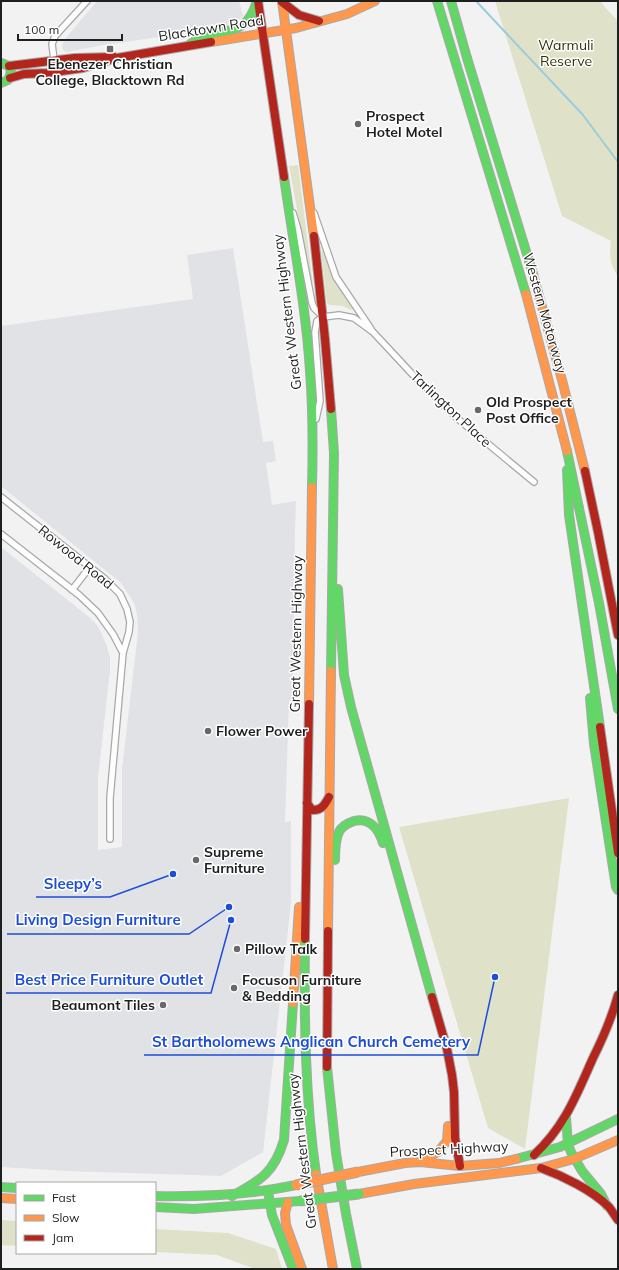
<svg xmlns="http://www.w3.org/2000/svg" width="619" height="1270" font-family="Mulish,sans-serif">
<rect width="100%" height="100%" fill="#f2f2f3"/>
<path fill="#e0e2e6" d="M97 1H239L243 16 232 26 98 46 67 52 63 50 62 46 64 40Z
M233 248 263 442 273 441 276 461 266 463 272 505 296 501 295 529 293 701 289 700 285 822 291 821V903L263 1152 221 1176 66 1171 2 1167 1 547 89 617 96 624 101 632 107 647 110 657V671L98 777V850L122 847V769L138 632 137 615 135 605 131 598 121 583 1 486V326L193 299 187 255Z"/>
<path fill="#dfe2c9" d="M495 1H601L604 6 618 21V277C610 264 609 256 611 241L562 216Z
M298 165 313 284H311L289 166Z
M321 251H323L338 286 352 308 351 310 343 306 329 305 327 303Z
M569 798 525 1149 488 1128 399 827Z
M1 1220 17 1221V1246L1 1245Z
M155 1229 228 1233 276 1249 282 1269H255L217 1255 155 1252Z"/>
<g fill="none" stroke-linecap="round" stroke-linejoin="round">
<path stroke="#9accd9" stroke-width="2" d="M476 1 583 115 618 162"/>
<defs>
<path id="street" d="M54 60 52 44 55 36 87 1
M293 213 298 230 312 303 314 308 323 317
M314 213 336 277 371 329
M316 419 320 401 315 332 317 321 323 317 339 315 354 318 373 332 414 376 458 419 534 482
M1 497 105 579 120 594 127 609 130 622 129 632 123 653 110 798V839
M1 534 79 595 98 613 113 634 123 653
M72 590 89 568"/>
<path id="fast" d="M437 1 526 294
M451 1 467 58 533 274
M190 44C219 23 244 44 257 1
M1 63 9 66 11 72 8 80 1 83
M284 177C293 241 306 307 310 371 313 410 313 448 312 487
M567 451 599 603 618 709
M567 470 569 515 600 727
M338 589 344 675 351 707 432 997
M331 671 334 453 331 409
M590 698 594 744 616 887 618 890
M335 860C335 851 335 840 339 832 342 826 348 823 354 821 370 817 379 830 383 843
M305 939C304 1018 305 1096 316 1174
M327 1067 336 1153 346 1214 357 1269
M566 1117 568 1145 571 1152 582 1171 601 1194 607 1206
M516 1159 560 1147 618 1119
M1 1187 17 1188
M268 1191 272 1215 293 1269
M155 1196C203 1197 249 1195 296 1185
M232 1196C261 1180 274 1173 284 1140L293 1003
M155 1207 194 1209 300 1201"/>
<path id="slow" d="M282 1 314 236
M211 42 296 28 347 14 375 1
M533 274 562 380 585 471
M526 294 567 451
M309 704 312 487
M328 931 331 671
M293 1003 299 907
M420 1162 438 1152 447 1141 448 1126
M358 1172 405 1163 420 1162 460 1166 499 1163 516 1159
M316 1174 333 1269
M359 1194 414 1184 541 1168 574 1159 618 1140
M1 1198 17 1199
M288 1202 285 1213 286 1225 302 1269"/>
<path id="jam" d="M258 1 284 177
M282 2 299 15 319 21
M9 66 75 58 114 57
M10 78 24 74 47 73 83 68 117 58 211 42
M314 236 325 339 331 409
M585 471 598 532 618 635
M600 727 618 853
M307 803 312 810C322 811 325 804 329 797
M305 939 309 704
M432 997 447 1049 452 1075 454 1092 455 1138 460 1166
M327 1067 328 931
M534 1155C565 1126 576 1096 593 1058 603 1038 612 1017 618 995
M541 1168C563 1176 592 1190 609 1207 612 1211 615 1216 618 1220"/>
</defs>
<use href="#street" stroke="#a8a8a8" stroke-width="8"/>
<use href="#fast" stroke="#a8a8a8" stroke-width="10"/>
<use href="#slow" stroke="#a8a8a8" stroke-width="10"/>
<use href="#jam" stroke="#a8a8a8" stroke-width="10"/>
<use href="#street" stroke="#fdfdfd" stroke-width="5.5"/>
<use href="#fast" stroke="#63d668" stroke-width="8"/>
<use href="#slow" stroke="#ff974d" stroke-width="8"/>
<use href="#jam" stroke="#b3261e" stroke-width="8"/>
<defs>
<path id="fast-bridge" d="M300 1201 359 1194"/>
<path id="slow-bridge" d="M296 1185 358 1172"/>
</defs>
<use href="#fast-bridge" stroke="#a8a8a8" stroke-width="11" stroke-linecap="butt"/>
<use href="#slow-bridge" stroke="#a8a8a8" stroke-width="11" stroke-linecap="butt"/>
<use href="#fast-bridge" stroke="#63d668" stroke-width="9"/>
<use href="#slow-bridge" stroke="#ff974d" stroke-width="9"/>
</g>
<g fill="#686969" stroke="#fff" stroke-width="1.5">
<rect x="106" y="45" width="8" height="8" rx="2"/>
<circle cx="358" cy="124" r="4"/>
<circle cx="478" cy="410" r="4"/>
<circle cx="208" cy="731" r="4"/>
<circle cx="196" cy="860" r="4"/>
<circle cx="237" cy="949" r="4"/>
<circle cx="234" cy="988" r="4"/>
<circle cx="163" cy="1005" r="4"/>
</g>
<g text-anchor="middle" stroke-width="3" stroke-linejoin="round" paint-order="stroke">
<g font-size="14" fill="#1e1f1f" stroke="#fff">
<text transform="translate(211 28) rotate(-9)" y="5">Blacktown Road</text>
<text transform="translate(287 312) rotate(-97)" y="5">Great Western Highway</text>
<text transform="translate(545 313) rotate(74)" y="5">Western Motorway</text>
<text transform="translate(451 409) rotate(43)" y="5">Tarlington Place</text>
<text transform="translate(76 557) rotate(39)" y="5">Rowood Road</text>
<text transform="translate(296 634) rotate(-89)" y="5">Great Western Highway</text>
<text transform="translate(449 1149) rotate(-3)" y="5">Prospect Highway</text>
<text transform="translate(302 1151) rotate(-97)" y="5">Great Western Highway</text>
</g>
<g font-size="14" fill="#303103" stroke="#fff">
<text x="566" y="50">Warmuli<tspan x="566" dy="16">Reserve</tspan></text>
</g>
<g font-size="14" font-weight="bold" fill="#1e1f1f" stroke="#fff" text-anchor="start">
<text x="110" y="69" text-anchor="middle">Ebenezer Christian<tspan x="110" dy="16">College, Blacktown Rd</tspan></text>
<text x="366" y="121">Prospect<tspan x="366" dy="16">Hotel Motel</tspan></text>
<text x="486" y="407">Old Prospect<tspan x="486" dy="16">Post Office</tspan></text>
<text x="216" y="736">Flower Power</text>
<text x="204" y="857">Supreme<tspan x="204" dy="16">Furniture</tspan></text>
<text x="245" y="954">Pillow Talk</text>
<text x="242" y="985">Focuson Furniture<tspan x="242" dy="16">&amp; Bedding</tspan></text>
<text x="155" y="1010" text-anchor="end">Beaumont Tiles</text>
</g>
</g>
<path fill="none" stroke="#1d4ed8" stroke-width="1.5" d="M173 874L110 897H36M229 907L189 934H7M231 920L211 993H6M495 977L478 1055H144"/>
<g fill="#1d4ed8" stroke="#fff" stroke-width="1.5">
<circle cx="173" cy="874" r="4"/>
<circle cx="229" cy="907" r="4"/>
<circle cx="231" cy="920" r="4"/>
<circle cx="495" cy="977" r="4"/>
</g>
<g font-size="15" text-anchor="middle" font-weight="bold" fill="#1d4ed8" stroke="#fff" stroke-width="3" stroke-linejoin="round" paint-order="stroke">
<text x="73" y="889">Sleepy’s</text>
<text x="98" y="925">Living Design Furniture</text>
<text x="109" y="985">Best Price Furniture Outlet</text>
<text x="311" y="1047">St Bartholomews Anglican Church Cemetery</text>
</g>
<rect width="619" height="1270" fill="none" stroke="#1e1f1f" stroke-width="4"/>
<rect x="16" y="1182" width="140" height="72" fill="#ffffff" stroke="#a5a5a5"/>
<rect x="24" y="1195" width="20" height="6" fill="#63d668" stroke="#a5a5a5"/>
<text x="52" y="1202" font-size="12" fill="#1e1f1f">Fast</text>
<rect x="24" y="1215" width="20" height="6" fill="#ff974d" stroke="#a5a5a5"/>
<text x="52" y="1222" font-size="12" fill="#1e1f1f">Slow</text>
<rect x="24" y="1235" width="20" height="6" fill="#b3261e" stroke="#a5a5a5"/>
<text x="52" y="1242" font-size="12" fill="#1e1f1f">Jam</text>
<path d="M18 34v6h104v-6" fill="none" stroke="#1e1f1f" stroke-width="2"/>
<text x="24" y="34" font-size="12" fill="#1e1f1f" stroke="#ffffff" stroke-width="3" paint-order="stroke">100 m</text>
</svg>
